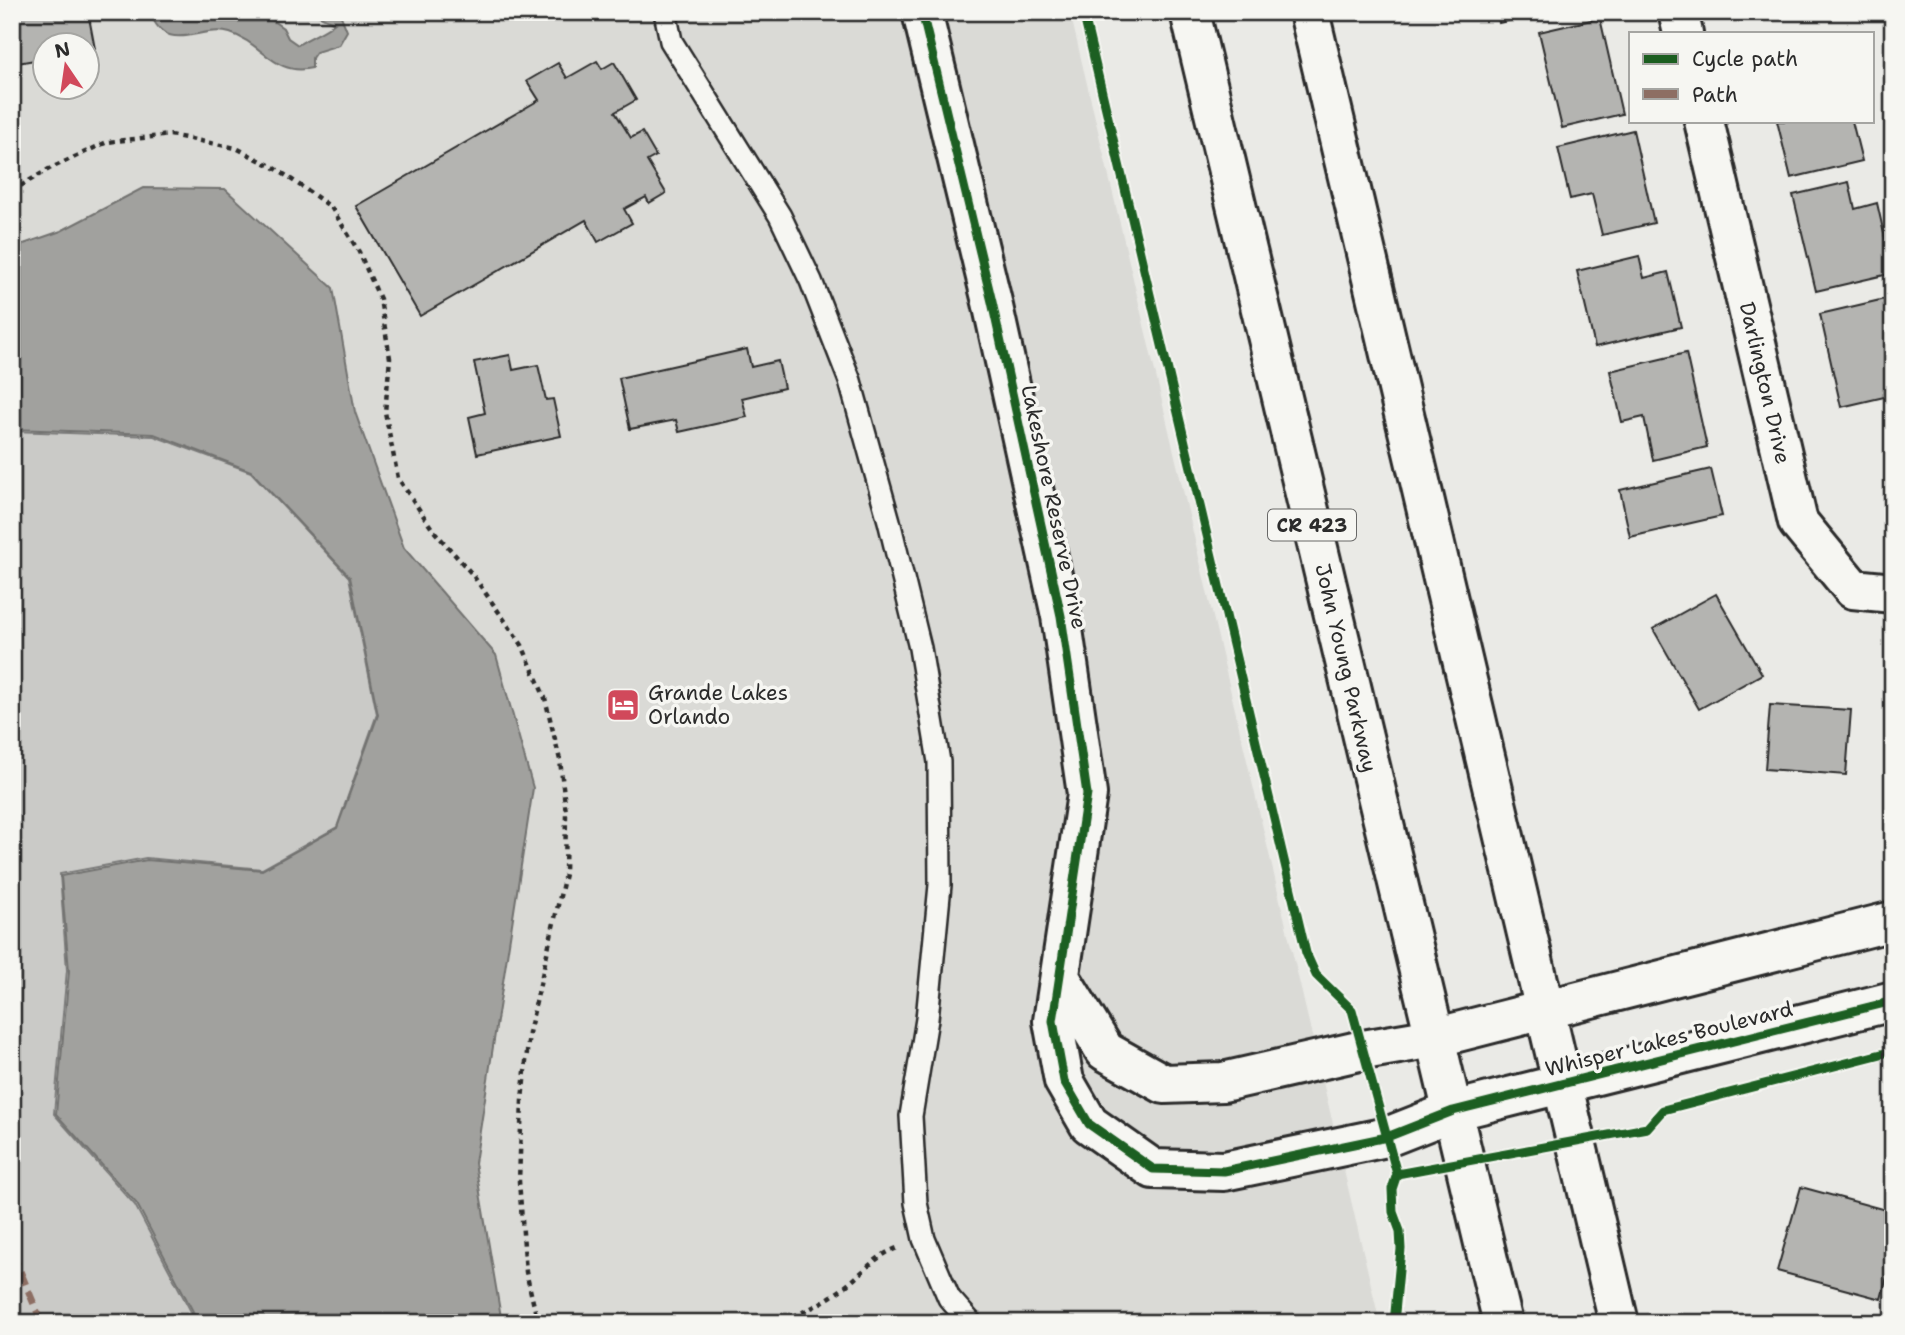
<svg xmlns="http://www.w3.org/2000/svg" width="1905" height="1335" font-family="'Shantell Sans',sans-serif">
<rect width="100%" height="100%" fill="#eaeae6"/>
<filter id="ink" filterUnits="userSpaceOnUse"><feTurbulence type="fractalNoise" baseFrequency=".0143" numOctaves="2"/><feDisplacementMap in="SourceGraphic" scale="14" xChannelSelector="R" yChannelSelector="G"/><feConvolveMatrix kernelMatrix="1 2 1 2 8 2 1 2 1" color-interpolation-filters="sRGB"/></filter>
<g filter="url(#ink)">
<path fill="#dadad6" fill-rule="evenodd" d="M12 12H1070L1380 1323H12ZM46 46H88V88H46Z"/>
<path fill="#cacac7" stroke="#7a7a79" stroke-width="2" d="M12 431 154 436 251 472 349 577 377 714 337 827 262 869 146 858 60 874 67 970 54 1114 135 1205 197 1323H12Z"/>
<path fill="#a1a19e" stroke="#727270" stroke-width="2" d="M150 12H260L283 28 288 38 298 45C310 37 324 32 335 23L320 16 318 12H344L341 16 347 31 339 45 316 52 312 58V68C274 77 263 43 230 33 200 24 166 57 150 12Z
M143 188 225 189 333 288 355 412 404 548 496 655 533 788 475 1163 502 1323H199L137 1204 56 1114 69 971 61 876 147 860 262 870 337 828 378 715 350 577 251 471 154 434 12 429V248L61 231Z"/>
<path fill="#b4b4b1" stroke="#2b2b2b" stroke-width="2" d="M12 12H88L95 49 88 51V46H46V58L12 64Z
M1497 12H1546L1499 23Z
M1600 18 1622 114 1562 128 1539 32Z
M597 61 602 69 614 62 636 100 615 112 631 138 642 132 656 156 647 161 666 193 649 203 646 197 624 209 632 223 598 242 586 220 420 316 356 206 539 100 527 81 558 63 567 78Z
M1777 121H1852L1862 161 1791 178Z
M1633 130 1654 223 1602 235 1592 194 1570 199 1558 148Z
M1849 182 1855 209 1877 203 1893 273 1816 291 1793 195Z
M1639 256 1644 278 1668 272 1681 327 1595 347 1577 271Z
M1889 298 1893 313V395L1841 407 1820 314Z
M747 349 751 367 778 361 784 388 742 398 747 417 679 432 676 420 630 429 619 378Z
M1686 353 1707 447 1653 460 1644 417 1622 422 1610 371Z
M510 355 513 370 538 365 546 400 553 399 561 436 477 454 469 417 485 413 474 362Z
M1711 469 1722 516 1630 537 1620 490Z
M1716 594 1762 674 1699 709 1653 629Z
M1770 705 1851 710 1846 775 1765 769Z
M1893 711V737L1887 712Z
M1801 1187 1893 1212V1255L1881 1299 1777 1271Z"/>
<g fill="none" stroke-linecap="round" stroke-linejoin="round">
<defs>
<path id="service" d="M665 12 671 41 780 216 811 281 850 381 889 521 920 648 939 762 940 885 927 1019 911 1116 916 1203 924 1239 949 1298 971 1323"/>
<path id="minor" d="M922 12 992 302 1061 616 1087 794 1053 1021 1064 1081 1089 1124 1153 1169 1224 1171 1387 1137 1453 1111
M1678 12 1683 33
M1704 121 1798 522 1853 589 1893 593
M1060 977 1105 1051 1164 1084 1223 1082 1363 1050 1434 1038"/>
<path id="tertiary" d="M1434 1038 1893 921
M1453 1111 1893 1001"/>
<path id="trunk" d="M1190 12 1503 1323
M1309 12 1619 1323"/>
</defs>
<use href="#service" stroke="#2b2b2b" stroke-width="26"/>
<use href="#minor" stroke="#2b2b2b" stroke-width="44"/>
<use href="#tertiary" stroke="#2b2b2b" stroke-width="44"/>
<use href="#trunk" stroke="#2b2b2b" stroke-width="44"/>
<path stroke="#2b2b2b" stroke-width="4.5" stroke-dasharray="5 5" stroke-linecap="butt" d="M12 191 49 169 107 142 170 135 236 148 275 168 331 207 359 252 380 299 390 358 385 412 398 478 433 530 472 574 522 645 545 698 560 760 566 813 565 874 529 1033 522 1100 519 1181 526 1272 538 1323
M774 1323C800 1315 826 1302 847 1285 866 1270 876 1255 900 1247"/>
<use href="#service" stroke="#f6f6f2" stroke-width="21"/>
<use href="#minor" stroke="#f6f6f2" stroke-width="38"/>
<use href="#tertiary" stroke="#f6f6f2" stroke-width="38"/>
<use href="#trunk" stroke="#f6f6f2" stroke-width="38"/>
<path stroke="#8d6e63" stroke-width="7" stroke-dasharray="14 7" stroke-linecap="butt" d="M12 1252 42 1323"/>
<defs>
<path id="cycleway" d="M922 12 992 302 1061 616 1087 794 1053 1021 1064 1081 1089 1124 1153 1169 1224 1171 1387 1137 1453 1111 1893 1001
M1083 12 1306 953 1316 975 1352 1010 1397 1174 1392 1189 1393 1212 1400 1231 1401 1249 1394 1323
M1397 1174 1647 1128 1663 1110 1893 1051"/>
</defs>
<use href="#cycleway" stroke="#f6f6f2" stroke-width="13"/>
<use href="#cycleway" stroke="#1b5e20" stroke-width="9"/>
</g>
</g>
<defs>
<symbol id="hotel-square" viewBox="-11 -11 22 22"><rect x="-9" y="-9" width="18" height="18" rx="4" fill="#d1495b" stroke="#f6f6f2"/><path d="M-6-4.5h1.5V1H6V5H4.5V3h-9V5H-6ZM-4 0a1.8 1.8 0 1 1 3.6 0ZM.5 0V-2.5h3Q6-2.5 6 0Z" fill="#fff"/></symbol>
</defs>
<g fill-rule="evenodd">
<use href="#hotel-square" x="604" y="686" width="38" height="38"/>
</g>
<g text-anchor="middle" stroke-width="7" stroke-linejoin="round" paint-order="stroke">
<rect fill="#f6f6f2" stroke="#686867" stroke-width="2" x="1268" y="509.5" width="88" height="31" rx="5"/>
<g font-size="19" font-weight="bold" fill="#2b2b2b">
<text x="1312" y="532">CR 423</text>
</g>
<g font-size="21" fill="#2b2b2b" stroke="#f6f6f2">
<text transform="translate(1765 383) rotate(77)" y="7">Darlington Drive</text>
<text transform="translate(1054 507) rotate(78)" y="7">Lakeshore Reserve Drive</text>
<text transform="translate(1346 668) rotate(77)" y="7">John Young Parkway</text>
<text transform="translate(1669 1039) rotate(-14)" y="7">Whisper Lakes Boulevard</text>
</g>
<g font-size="21" fill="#2b2b2b" stroke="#f6f6f2" text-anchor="start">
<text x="648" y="700">Grande Lakes<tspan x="648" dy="24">Orlando</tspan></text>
</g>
</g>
<rect width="1905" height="1335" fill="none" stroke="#f6f6f2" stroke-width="42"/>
<rect x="21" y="21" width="1863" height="1293" fill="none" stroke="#2b2b2b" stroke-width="2.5" filter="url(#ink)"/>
<rect x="1629" y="32" width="245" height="91" fill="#f6f6f2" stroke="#a5a5a2" stroke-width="2"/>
<rect x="1643" y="54" width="35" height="10" fill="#1b5e20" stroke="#a5a5a2" stroke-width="2"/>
<text x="1692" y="66" font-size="21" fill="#2b2b2b">Cycle path</text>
<rect x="1643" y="89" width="35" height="10" fill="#8d6e63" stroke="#a5a5a2" stroke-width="2"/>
<text x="1692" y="102" font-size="21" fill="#2b2b2b">Path</text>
<g transform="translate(66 66) rotate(347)"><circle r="33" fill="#f6f6f2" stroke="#a5a5a2" stroke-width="2"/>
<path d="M0-5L12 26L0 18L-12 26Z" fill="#d1495b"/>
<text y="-10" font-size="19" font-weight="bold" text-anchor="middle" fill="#2b2b2b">N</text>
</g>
</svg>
